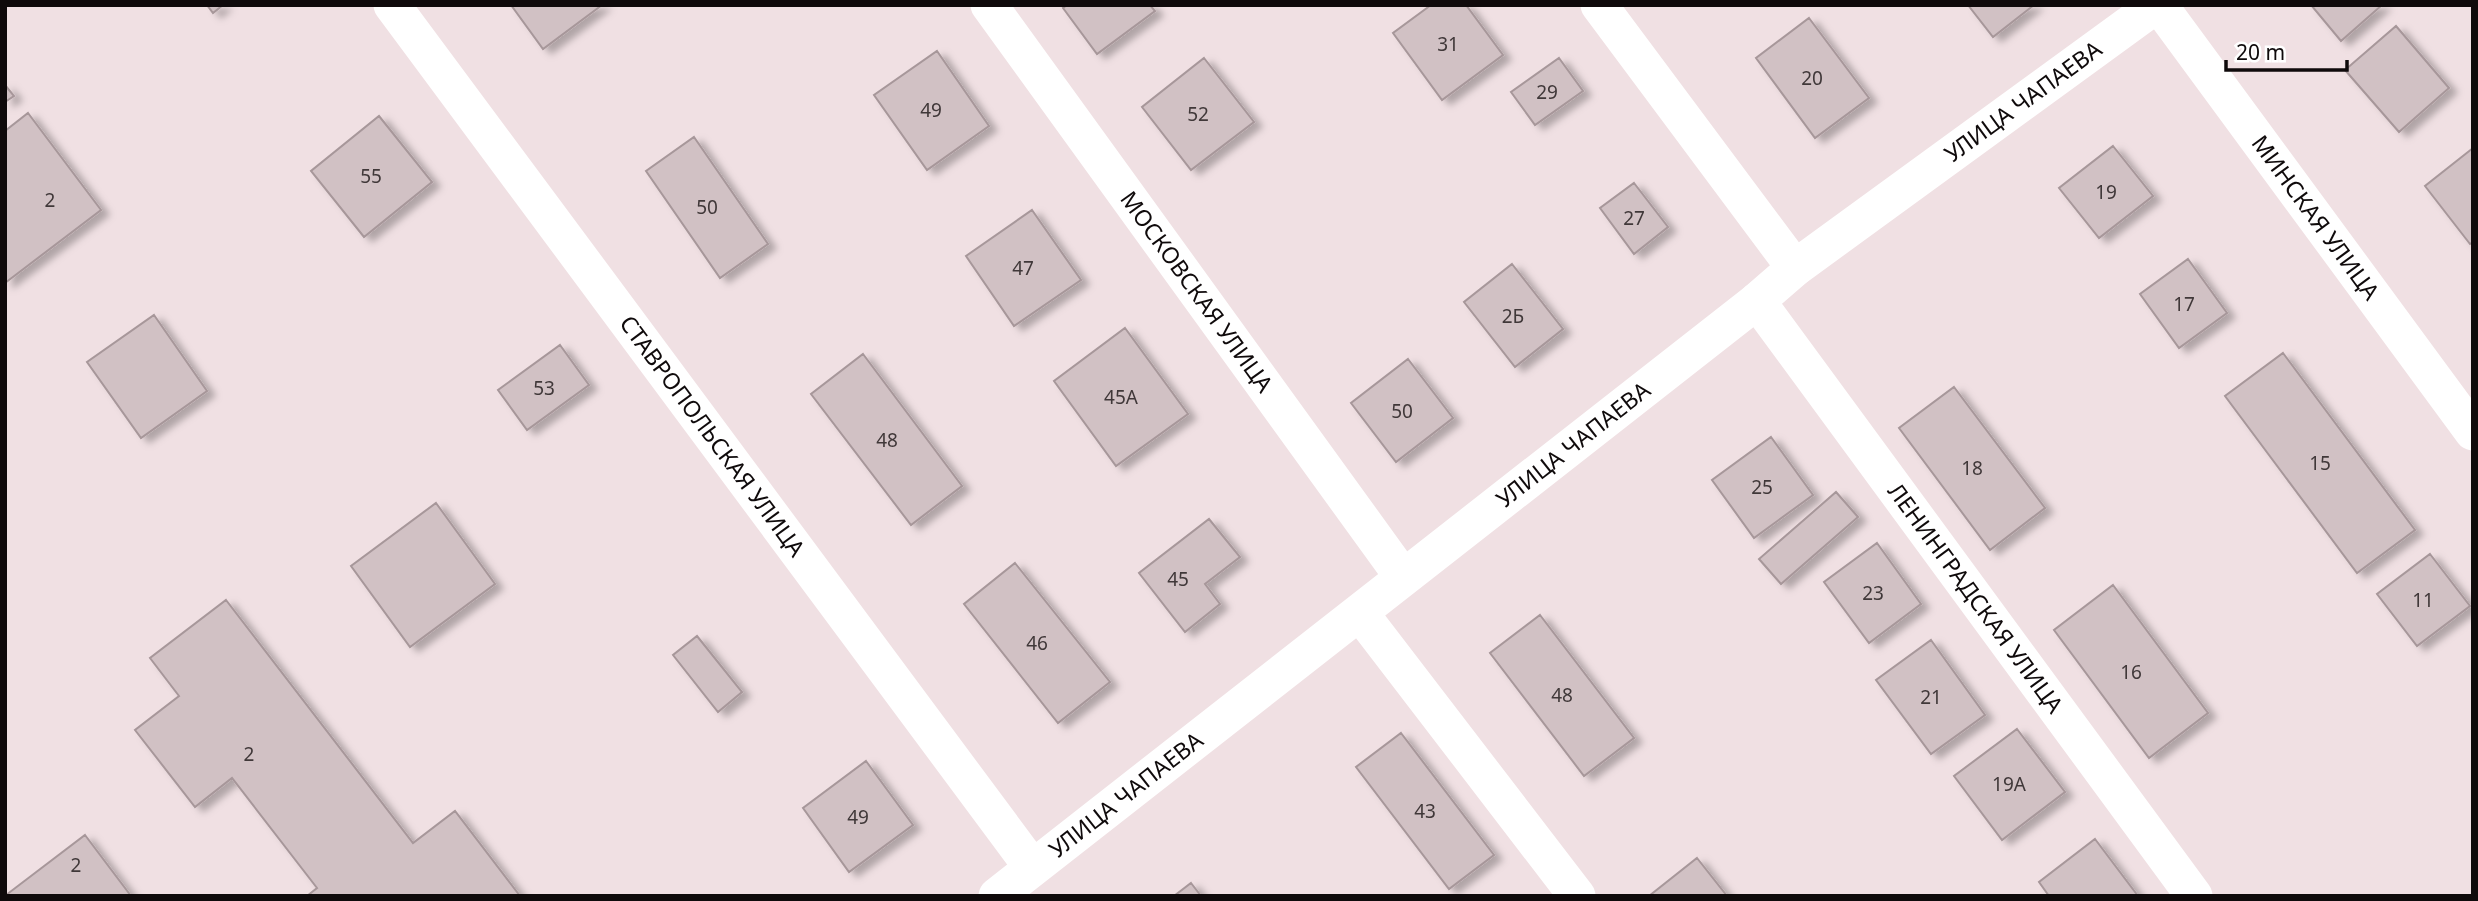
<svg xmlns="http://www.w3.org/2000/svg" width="2478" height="901" font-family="'Noto Sans',sans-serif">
<defs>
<filter id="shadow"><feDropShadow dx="8" dy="4.5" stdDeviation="3.5" flood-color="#0004"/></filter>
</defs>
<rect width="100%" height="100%" fill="#f0e0e3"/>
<path fill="#d1c1c4" stroke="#a7979a" stroke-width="2" filter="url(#shadow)" d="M207 5H223L213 13Z
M511 5H602L543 49Z
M1067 5H1150L1155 11 1097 54 1063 8Z
M1431 5H1466L1503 55 1442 100 1393 33Z
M1968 5H2034L1993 37Z
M2311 5H2382L2341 41Z
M1809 18 1869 98 1815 138 1756 58Z
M2396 26 2449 88 2399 132 2345 70Z
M937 51 989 126 927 170 874 95Z
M1204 58 1254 122 1191 170 1142 107Z
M1559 58 1583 91 1535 125 1511 92Z
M5 85 14 96 5 102Z
M28 113 101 210 5 283V131Z
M379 116 432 182 364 237 311 171Z
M694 137 768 244 720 278 646 171Z
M2113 146 2153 196 2099 238 2059 188Z
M2473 148V242L2470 244 2425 186Z
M1634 183 1668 227 1634 254 1600 208Z
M1032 210 1081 280 1014 326 966 256Z
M2188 259 2227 313 2179 348 2140 294Z
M1512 264 1563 329 1515 367 1464 302Z
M154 315 207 391 141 438 87 362Z
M1125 328 1188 414 1116 466 1054 381Z
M560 345 589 385 527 430 498 390Z
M2283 353 2415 530 2357 573 2225 396Z
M863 354 962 486 911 525 811 394Z
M1408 359 1453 418 1396 462 1351 403Z
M1954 387 2045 508 1990 550 1899 428Z
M1771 437 1813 495 1754 538 1712 480Z
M1836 492 1858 517 1781 584 1759 559Z
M436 503 495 584 410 647 351 566Z
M1209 519 1240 557 1205 584 1220 604 1185 632 1139 573Z
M1877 543 1921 604 1869 643 1824 582Z
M2430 554 2470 606 2417 646 2377 594Z
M1015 563 1110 682 1058 723 964 604Z
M2113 585 2208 713 2149 758 2054 630Z
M226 600 413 843 455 811 520 896H307L317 888 232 778 195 807 135 730 179 696 150 658Z
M1540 615 1634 738 1584 776 1490 653Z
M697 636 742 692 718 712 673 655Z
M1931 640 1985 715 1931 754 1876 680Z
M2017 729 2065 792 2002 840 1954 776Z
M1401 733 1494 855 1449 889 1356 767Z
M866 761 913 825 849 872 803 808Z
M85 835 131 896H7L6 895Z
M2095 839 2138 896H2049L2039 882Z
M1697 858 1727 896H1649Z
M1191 883 1201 896H1174Z"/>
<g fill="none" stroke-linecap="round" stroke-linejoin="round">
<g stroke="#fff" stroke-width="37">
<path id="s1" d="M392 5 1032 867"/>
<path id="s2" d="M989 5 1403 577"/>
<path d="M1599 5 1795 268"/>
<path id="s3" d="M2159 5 2473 432"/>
<path id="s4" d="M1757 301 2194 896"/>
<path d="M1360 613 1577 896"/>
<path id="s5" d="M997 896 1757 301 1795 268 2156 5"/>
</g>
</g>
<g text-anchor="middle" stroke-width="7" stroke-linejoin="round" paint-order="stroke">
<g font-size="19" fill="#403839">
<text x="1448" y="51">31</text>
<text x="1812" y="85">20</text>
<text x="1547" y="99">29</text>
<text x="931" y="117">49</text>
<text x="1198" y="121">52</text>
<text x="371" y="183">55</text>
<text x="2106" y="199">19</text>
<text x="50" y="207">2</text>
<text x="707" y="214">50</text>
<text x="1634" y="225">27</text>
<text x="1023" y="275">47</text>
<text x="2184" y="311">17</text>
<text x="1513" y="323">2Б</text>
<text x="544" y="395">53</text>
<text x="1121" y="404">45А</text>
<text x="1402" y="418">50</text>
<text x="887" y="447">48</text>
<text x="2320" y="470">15</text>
<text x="1972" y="475">18</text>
<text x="1762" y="494">25</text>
<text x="1178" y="586">45</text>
<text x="1873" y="600">23</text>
<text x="2423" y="607">11</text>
<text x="1037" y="650">46</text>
<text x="2131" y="679">16</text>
<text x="1562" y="702">48</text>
<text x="1931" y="704">21</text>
<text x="249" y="761">2</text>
<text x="2009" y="791">19А</text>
<text x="1425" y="818">43</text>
<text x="858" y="824">49</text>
<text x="76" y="872">2</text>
</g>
<g font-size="23" fill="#0f0a0b" stroke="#fff">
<text dy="8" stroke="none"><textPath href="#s5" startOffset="1298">УЛИЦА ЧАПАЕВА</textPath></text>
<text dy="8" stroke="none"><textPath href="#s3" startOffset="264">МИНСКАЯ УЛИЦА</textPath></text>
<text dy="8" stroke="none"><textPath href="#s2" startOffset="354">МОСКОВСКАЯ УЛИЦА</textPath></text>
<text dy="8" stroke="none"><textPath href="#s1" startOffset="537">СТАВРОПОЛЬСКАЯ УЛИЦА</textPath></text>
<text dy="8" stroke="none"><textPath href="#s5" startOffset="732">УЛИЦА ЧАПАЕВА</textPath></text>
<text dy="8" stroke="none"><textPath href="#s4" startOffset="369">ЛЕНИНГРАДСКАЯ УЛИЦА</textPath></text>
<text dy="8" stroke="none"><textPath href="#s5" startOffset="164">УЛИЦА ЧАПАЕВА</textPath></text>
</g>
</g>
<rect width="2478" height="901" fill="none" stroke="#0f0a0b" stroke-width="14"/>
<path d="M2226 60v10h121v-10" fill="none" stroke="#0f0a0b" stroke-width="3.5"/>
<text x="2236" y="60" font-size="21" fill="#0f0a0b" stroke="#ffffff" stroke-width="5" paint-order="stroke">20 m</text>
</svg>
